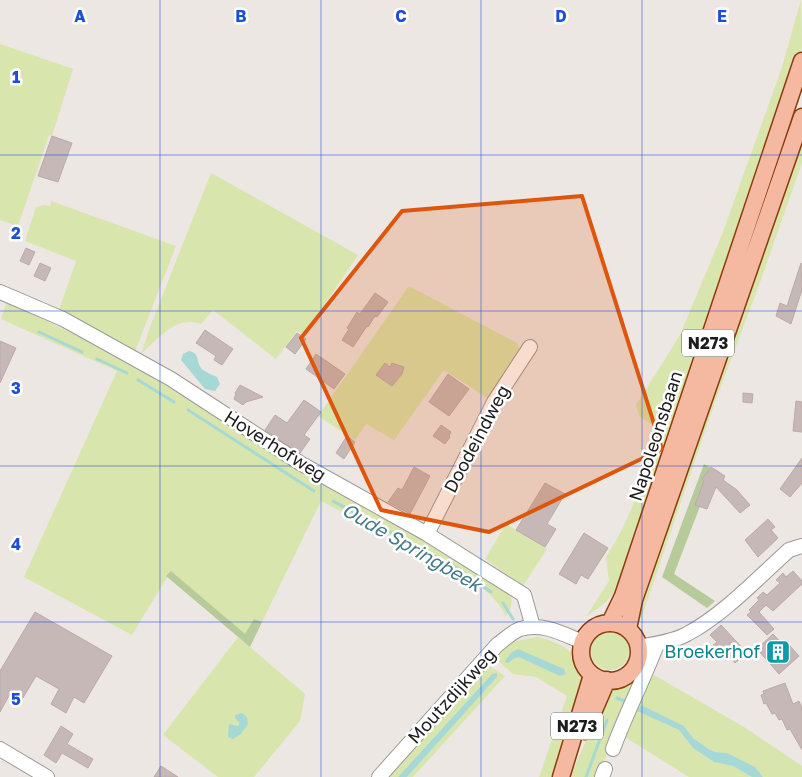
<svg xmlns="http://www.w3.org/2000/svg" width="802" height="777" font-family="'Golos Text',sans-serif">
<rect width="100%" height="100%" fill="#ede7e3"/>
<path fill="#d8e5ac" d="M801 0 802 47 774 126 621 592 615 591 605 603 586 617 609 581 606 557C632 519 644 472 659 429L640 417 636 405 680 335 723 232 782 67Z
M0 44 73 69 52 136 49 135 18 226 0 220Z
M802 144V163L758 288 715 402 641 619 634 611 664 522Z
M211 173 358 255 304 335 297 331 276 359 213 310 201 324C176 315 159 338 141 354L150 327Z
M51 201 176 246 134 354 58 313 76 261 25 241 36 207 44 205 50 206Z
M409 286 517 343 521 354 492 401 444 370 394 440 366 424 355 440 318 416Z
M7 302 94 344 145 373 332 486 416 534 510 592C513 602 512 607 506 616 497 599 483 587 467 577L321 501 262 622 254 619 245 635 171 571 132 635 24 577 117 371 1 319Z
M506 524 547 549 523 586 485 559Z
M591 651a19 19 0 1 1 38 0a19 19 0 1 1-38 0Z
M238 637 305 694 300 721 254 777H218L163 735Z
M538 637C568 645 579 654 584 685L554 777H539L567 696 536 677 513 674 496 659V654L512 642Z
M647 660 633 687 598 777H570L608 691 630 678Z
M488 665 505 676 413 777H407L497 677V673L492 674 398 777H385Z
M654 675 744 727 802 766V777H763L755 767 727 753 715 752 710 750 693 738 684 726 641 705 638 711 679 730 693 748 714 762 733 766 752 777H689L623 736 642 691Z"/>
<path fill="#b6ca9a" d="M704 464 714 470 674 574 715 601 707 608 662 577Z
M171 571 245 634 254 619 262 622 250 647 166 576Z"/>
<path fill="#a6d8d5" d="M189 351C201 353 195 364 203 370 207 373 213 375 217 377L220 384 215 391 205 389 181 360 183 354Z
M518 649 564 669 566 674 560 676 519 657 513 659 508 663H506L505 661 511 653Z
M497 673V677L407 777H398L492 674Z
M641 705 684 726 693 738 710 750 715 752 727 753 755 767 763 777H752L733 766 714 762 693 748 679 730 637 711Z
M242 713 247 717 248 724 241 734 233 739 228 737 229 724 238 726 240 723 235 718V715Z"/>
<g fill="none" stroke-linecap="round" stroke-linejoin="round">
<path stroke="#a6d8d5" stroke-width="3" d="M39 332 82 352
M97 359 127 373
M138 380 174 402
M188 410 314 491
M333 501 457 568 491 592
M503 603 513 619
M617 698 624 701
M586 777 607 720"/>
</g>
<path fill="#c5b8b7" stroke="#beaaa7" d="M52 136 72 143 58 182 38 176Z
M26 248 35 252 29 265 20 261Z
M40 263 51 268 45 281 34 276Z
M801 263 802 290 791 324 776 316 780 303 787 306Z
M375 293 388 302 377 317 375 316 368 327 367 326 353 347 342 340 349 329 347 328 357 312 360 314Z
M205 330 233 349 222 365 214 360 216 356 196 343Z
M297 333 306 339 295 354 286 347Z
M0 341 16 348 0 383Z
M316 354 345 374 334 389 306 369Z
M385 363 390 367 392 363 404 367 402 374 392 386 376 375Z
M448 374 469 389 449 416 429 402Z
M240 385 263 397 246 402 243 405 234 399 236 394 235 393Z
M743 393 753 394 752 403 743 402Z
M304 400 321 412 304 435 310 439 300 453 265 430 275 415 287 423Z
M796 401 802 402V432L793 431Z
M441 425 451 432 449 436 450 437 445 444 433 436Z
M347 436 355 442 344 459 336 453Z
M802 458V483L790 497 780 489Z
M414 467 430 476 410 514 388 502 398 488 402 490Z
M711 467 725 476 723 480 737 490 750 505 740 513 716 487 707 509 695 505 704 481 702 479Z
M545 483 565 494 547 524 556 529 545 547 516 530Z
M768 519 775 527 771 530 778 538 758 557 745 540Z
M584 533 608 548 588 579 581 575 576 584 559 574Z
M793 571 802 581V584L773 611 766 605 759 612 774 629 767 635 747 615 751 612 749 610 759 600 757 598 763 592 767 595 780 583 776 580 783 573 786 577Z
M35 612 112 656 84 703 74 697 66 713 51 704 59 689 36 676 21 701 10 694 0 712V671Z
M721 625 747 653 735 663 730 657 726 661 712 646 717 642 710 635Z
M773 634 786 648 789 645 799 656 779 674 757 649Z
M785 683 793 704 799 701 802 708V750L790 729 787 730 782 719 779 720 775 713 772 714 766 703 764 704 761 695 764 694 763 691Z
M61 726 73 734 67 744 93 759 88 768 62 753 56 763 44 755Z
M161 766 178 777H154Z"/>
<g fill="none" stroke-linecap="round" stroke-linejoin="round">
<defs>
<path id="minor" d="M0 292 63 319 171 379 300 463 427 534 524 595 533 627
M427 534 494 402 530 347
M638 647C654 644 673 642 687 634 723 615 758 578 789 550L802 546
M0 749 47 777
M613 749C626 713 644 679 657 644
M379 777 497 645C504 640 512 632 520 629 542 622 563 634 583 642
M602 777 605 769"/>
<path id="major" d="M610 623 623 596 802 61
M581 652a29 29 0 1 1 58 0a29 29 0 1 1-58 0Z
M628 629 634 600 802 117
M585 731 607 680
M561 777 592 675"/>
</defs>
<use href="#minor" stroke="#9a9a9a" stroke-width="16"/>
<use href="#major" stroke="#8c3b0a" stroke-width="19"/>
<use href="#minor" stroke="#fff" stroke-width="14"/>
<use href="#major" stroke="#f5b8a0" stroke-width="16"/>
</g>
<path fill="#de560d" fill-opacity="0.2" stroke="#de560d" stroke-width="4" stroke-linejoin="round" d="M582 196 662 449 489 532 381 510 301 338 402 211Z"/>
<path fill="none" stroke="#1d4ed8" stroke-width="1" stroke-opacity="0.55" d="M160 0V777M321 0V777M481 0V777M642 0V777M0 155H802M0 311H802M0 466H802M0 622H802"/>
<defs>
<symbol id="building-square" viewBox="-11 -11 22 22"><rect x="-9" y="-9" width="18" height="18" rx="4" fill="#0f9aa8" stroke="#fff"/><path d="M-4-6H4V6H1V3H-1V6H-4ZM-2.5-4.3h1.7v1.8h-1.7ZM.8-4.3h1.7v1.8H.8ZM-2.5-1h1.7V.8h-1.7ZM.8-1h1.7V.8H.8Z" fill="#fff"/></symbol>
</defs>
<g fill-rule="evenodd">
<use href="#building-square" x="764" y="638" width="28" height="28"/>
</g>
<g text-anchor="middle" stroke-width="5" stroke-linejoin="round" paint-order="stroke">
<g fill="#fff" stroke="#616161" stroke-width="1">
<rect x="682" y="329.5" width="52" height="27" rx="4"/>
<rect x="551" y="712.5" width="52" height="27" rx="4"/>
</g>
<g font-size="16" font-weight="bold" fill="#1d1d1d">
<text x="708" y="349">N273</text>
<text x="577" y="732">N273</text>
</g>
<g font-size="18" fill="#1d1d1d" stroke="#fff">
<text transform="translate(656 436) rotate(-72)" y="6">Napoleonsbaan</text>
<text transform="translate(477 439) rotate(-62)" y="6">Doodeindweg</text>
<text transform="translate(275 446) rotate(32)" y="6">Hoverhofweg</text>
<text transform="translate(452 696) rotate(-48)" y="6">Moutzdijkweg</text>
</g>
<g font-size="18" fill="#0d838f" stroke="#fff" text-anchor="end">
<text x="760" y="658">Broekerhof</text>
</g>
<g font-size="19" font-style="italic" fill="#437a88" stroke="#fff">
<text transform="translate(412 547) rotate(30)" y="7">Oude Springbeek</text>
</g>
</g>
<g font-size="16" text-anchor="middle" font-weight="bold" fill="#1d4ed8" stroke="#fff" stroke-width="5" stroke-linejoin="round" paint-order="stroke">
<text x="80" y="22">A</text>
<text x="241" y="22">B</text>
<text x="401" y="22">C</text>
<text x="561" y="22">D</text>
<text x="722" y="22">E</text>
<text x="16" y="83">1</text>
<text x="16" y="239">2</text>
<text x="16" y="394">3</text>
<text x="16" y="550">4</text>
<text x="16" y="705">5</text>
</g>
</svg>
